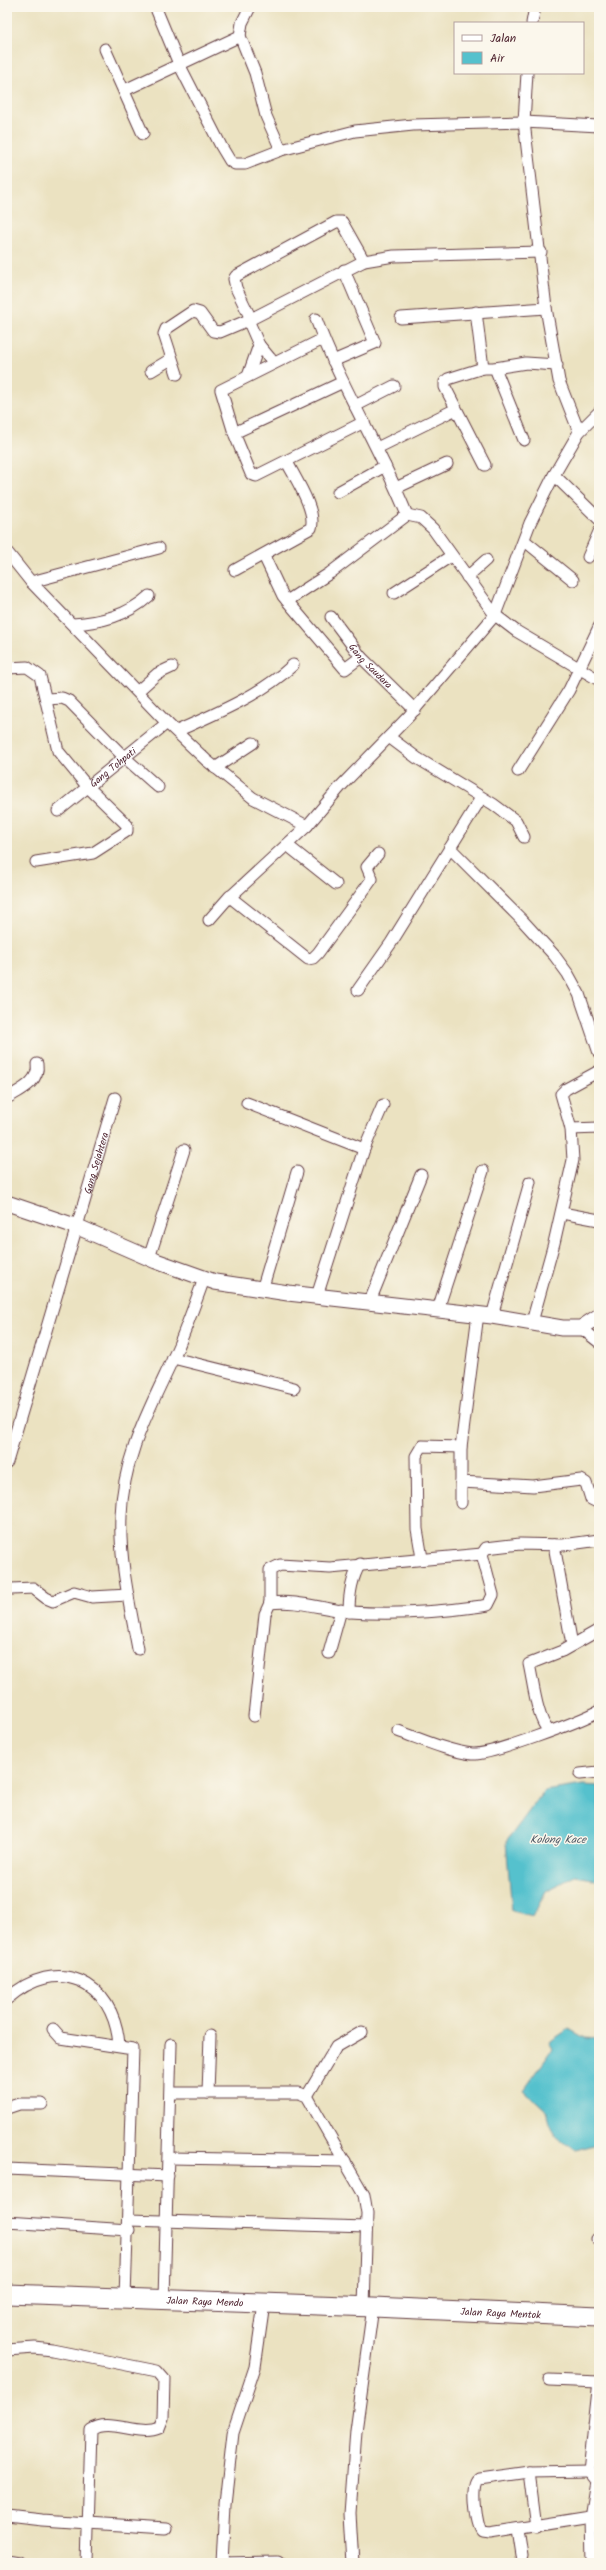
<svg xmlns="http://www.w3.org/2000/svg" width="606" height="2570" font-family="Kalam,sans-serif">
<rect width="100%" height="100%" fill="#fbf7ec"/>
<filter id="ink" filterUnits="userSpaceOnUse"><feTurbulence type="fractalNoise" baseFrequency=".025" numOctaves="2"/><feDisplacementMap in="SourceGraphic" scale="8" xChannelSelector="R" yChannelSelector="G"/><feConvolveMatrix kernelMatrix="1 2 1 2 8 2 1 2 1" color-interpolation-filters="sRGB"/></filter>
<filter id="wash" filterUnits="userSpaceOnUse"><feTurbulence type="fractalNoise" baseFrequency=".012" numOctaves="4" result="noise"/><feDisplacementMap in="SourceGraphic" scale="16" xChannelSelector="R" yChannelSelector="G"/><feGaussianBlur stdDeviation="0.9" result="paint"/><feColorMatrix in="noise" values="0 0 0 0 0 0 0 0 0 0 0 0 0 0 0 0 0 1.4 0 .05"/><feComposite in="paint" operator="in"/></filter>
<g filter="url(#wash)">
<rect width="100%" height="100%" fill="#ebe2c1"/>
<path fill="#55c1cd" stroke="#50707c" d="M583 1785 599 1786V1880L575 1876 546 1891 533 1916 512 1911 506 1842 544 1791Z
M569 2029 585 2038 599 2039V2143L576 2150C561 2142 549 2130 548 2112L524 2090 553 2049 549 2042Z"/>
</g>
<g filter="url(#ink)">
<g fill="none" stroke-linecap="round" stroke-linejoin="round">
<defs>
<g id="street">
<path d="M157 11 179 64 221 146 230 161 235 164H245L281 150 355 131 413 125 524 122 599 126"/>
<path d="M532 23 535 7"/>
<path d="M240 36 255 73 266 116 281 150"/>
<path d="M105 49 143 134"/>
<path d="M527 73 524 122 546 308 559 381 579 432"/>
<path d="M125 90 240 36 242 23 250 7"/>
<path d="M476 312 483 368"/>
<path d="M401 318 546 308"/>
<path d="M251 319 236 288 234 279 236 276 336 222H342L364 261"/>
<path d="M248 320 259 345 248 376"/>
<path d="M323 339 221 390 234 433 251 474 256 476 364 422"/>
<path d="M259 345 274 363"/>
<path d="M333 361 375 343 344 270"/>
<path d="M495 368 526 363 557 365"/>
<path d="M151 371 171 359"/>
<path d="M177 374 164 334 166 329 193 311 200 313 213 331 220 332 251 319 364 261 394 256 541 252"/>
<path d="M355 406 394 386"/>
<path d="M234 433 343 382"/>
<path d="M377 448 456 409"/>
<path d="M485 465 445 387V382L448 379 483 368H495L524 440"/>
<path d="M554 475 599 519"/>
<path d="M396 488 447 464"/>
<path d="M338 492 385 466"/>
<path d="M407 515 421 518 433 529 495 615 516 631 599 680"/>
<path d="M525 541 573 580"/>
<path d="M7 552 31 582 167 723 206 760 253 798 307 826 341 786 409 716 495 615 530 523 554 475 579 432 599 412"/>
<path d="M264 556 283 596 345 669 361 657"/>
<path d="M588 557 599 532"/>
<path d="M235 570 311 528C317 511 295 478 287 462"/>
<path d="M467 577 486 560"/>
<path d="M31 582 159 548"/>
<path d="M394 593 451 556"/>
<path d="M287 601 330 573 407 515C380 448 341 387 316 319"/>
<path id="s1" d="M331 617 361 657 415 710"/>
<path d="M73 624C101 622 127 616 149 596"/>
<path d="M7 668 27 667 40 676 58 751 87 786 127 825V831L93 853 36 862"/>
<path d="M138 691 157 674 172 667"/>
<path d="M47 699 62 698 69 701 123 756 158 787"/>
<path d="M177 731C217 713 261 695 293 665"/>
<path d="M389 737 417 758 493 804 516 821 524 837"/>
<path d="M215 768 253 743"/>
<path d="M518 771 569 690 599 627"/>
<path d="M481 798 450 848 522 920 554 955 568 974 579 994 599 1053"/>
<path id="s2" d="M58 811 167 723"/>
<path d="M307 826 230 897 308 959 313 958 318 953 372 879 367 867 378 854"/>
<path d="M287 845 336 884"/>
<path d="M209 920 230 896"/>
<path d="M358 990 391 943 450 848"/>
<path d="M7 1098C20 1090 40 1082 37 1064"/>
<path d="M247 1103 364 1149"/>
<path d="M571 1129 599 1128"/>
<path d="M562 1213 599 1220"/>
<path d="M149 1258 184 1150"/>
<path d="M262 1290 297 1172"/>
<path d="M317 1296 364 1149 383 1105"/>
<path d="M370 1301 421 1175"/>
<path d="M438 1309 483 1171"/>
<path d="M492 1316 530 1182"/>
<path d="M532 1322 554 1243 573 1160 571 1129 561 1094 566 1089 599 1071"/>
<path d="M581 1328 599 1342"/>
<path d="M173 1358 294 1388"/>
<path id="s3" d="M7 1462 115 1098"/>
<path d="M461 1482 533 1486 581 1480 586 1483 591 1499 599 1503"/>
<path d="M461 1503V1447L478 1314"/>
<path d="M554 1545 572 1645"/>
<path d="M422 1558 417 1529 416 1456 422 1446 461 1447"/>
<path d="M12 1589 33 1588 46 1598 53 1601 74 1592 92 1597 128 1595"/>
<path d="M270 1603V1570L280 1565 330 1568 482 1554"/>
<path d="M349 1612C349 1595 351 1579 360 1564"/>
<path d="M138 1649C130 1606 119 1560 121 1516 123 1451 154 1402 179 1345 188 1323 196 1301 204 1279"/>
<path d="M329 1653 341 1610"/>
<path d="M254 1716 265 1614 270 1603C297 1599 324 1610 351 1612 394 1615 439 1612 482 1606L488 1605 493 1595 482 1554 486 1548 520 1544 563 1545 599 1540"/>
<path d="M398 1731C421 1739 447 1751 472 1754 489 1756 581 1721 599 1711"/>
<path d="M549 1731C537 1720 533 1681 529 1664L562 1651 599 1630"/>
<path d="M580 1774 599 1772"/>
<path d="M7 1999C57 1954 114 1980 119 2045"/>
<path d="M53 2029 61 2038 133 2049 125 2298"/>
<path d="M171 2093H299L307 2096 364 2195 367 2213 364 2306"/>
<path d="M208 2093 210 2036"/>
<path d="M307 2096 336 2047 362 2032"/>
<path d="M7 2108 19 2104H42"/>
<path d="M169 2158 345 2161"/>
<path d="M7 2169 168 2176"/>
<path d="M129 2220 367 2227"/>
<path d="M7 2222 129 2230"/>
<path d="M597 2239H599"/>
<path d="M164 2299 171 2044"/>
<path d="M7 2350 35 2348 52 2350 157 2371 164 2379 163 2418 159 2428C138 2437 109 2417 91 2430L87 2563"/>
<path d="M549 2380 599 2382"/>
<path d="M589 2471 529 2472 479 2479C471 2484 476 2525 482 2532L489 2533 591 2517"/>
<path d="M529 2472 536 2527"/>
<path d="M7 2516 42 2520 166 2528"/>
<path d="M518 2530 522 2556"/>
<path d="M7 2561 19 2563"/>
<path d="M222 2563 225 2504 233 2433 255 2367 264 2304"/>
<path d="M223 2563 278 2562"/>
<path d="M353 2563 350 2514 356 2431 373 2307"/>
<path d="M592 2563 591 2517 597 2481 589 2471 599 2381"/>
</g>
<path id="secondary" d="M7 1203 78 1227 156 1261 215 1282 288 1293 492 1316 562 1328H581L599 1316"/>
<g id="highway">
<path id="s4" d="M7 2294 373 2307 599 2317"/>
</g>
</defs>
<use href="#street" stroke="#623c42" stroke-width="13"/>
<use href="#secondary" stroke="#623c42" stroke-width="17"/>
<use href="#highway" stroke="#623c42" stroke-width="21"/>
<use href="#street" stroke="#fff" stroke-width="11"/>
<use href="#secondary" stroke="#fff" stroke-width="15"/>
<use href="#highway" stroke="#fff" stroke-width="19"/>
</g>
</g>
<g text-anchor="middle" stroke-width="3" stroke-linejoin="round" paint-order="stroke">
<g font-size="10" fill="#4a1f2b" stroke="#fbf7ec">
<text dy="4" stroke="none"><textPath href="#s1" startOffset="63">Gang Saudara</textPath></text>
<text dy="4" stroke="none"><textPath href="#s2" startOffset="70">Gang Tohpati</textPath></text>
<text dy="4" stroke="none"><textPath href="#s3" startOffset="312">Gang Sejahtera</textPath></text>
<text dy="4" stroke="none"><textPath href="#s4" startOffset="198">Jalan Raya Mendo</textPath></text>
<text dy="4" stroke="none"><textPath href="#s4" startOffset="494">Jalan Raya Mentok</textPath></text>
</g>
<g font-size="11" font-style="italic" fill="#4e5864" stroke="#fbf7ec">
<text x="558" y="1843">Kolong Kace</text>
</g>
</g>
<rect width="606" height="2570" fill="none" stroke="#fbf7ec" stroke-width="24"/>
<rect x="454" y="22" width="130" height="52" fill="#fbf7ec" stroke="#b4a19f"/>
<rect x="462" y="35" width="20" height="6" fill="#ffffff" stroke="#b4a19f"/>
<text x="490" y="42" font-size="12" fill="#4a1f2b">Jalan</text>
<rect x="462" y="52" width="20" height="12" fill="#55c1cd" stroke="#b4a19f"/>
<text x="490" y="62" font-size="12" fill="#4a1f2b">Air</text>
</svg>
